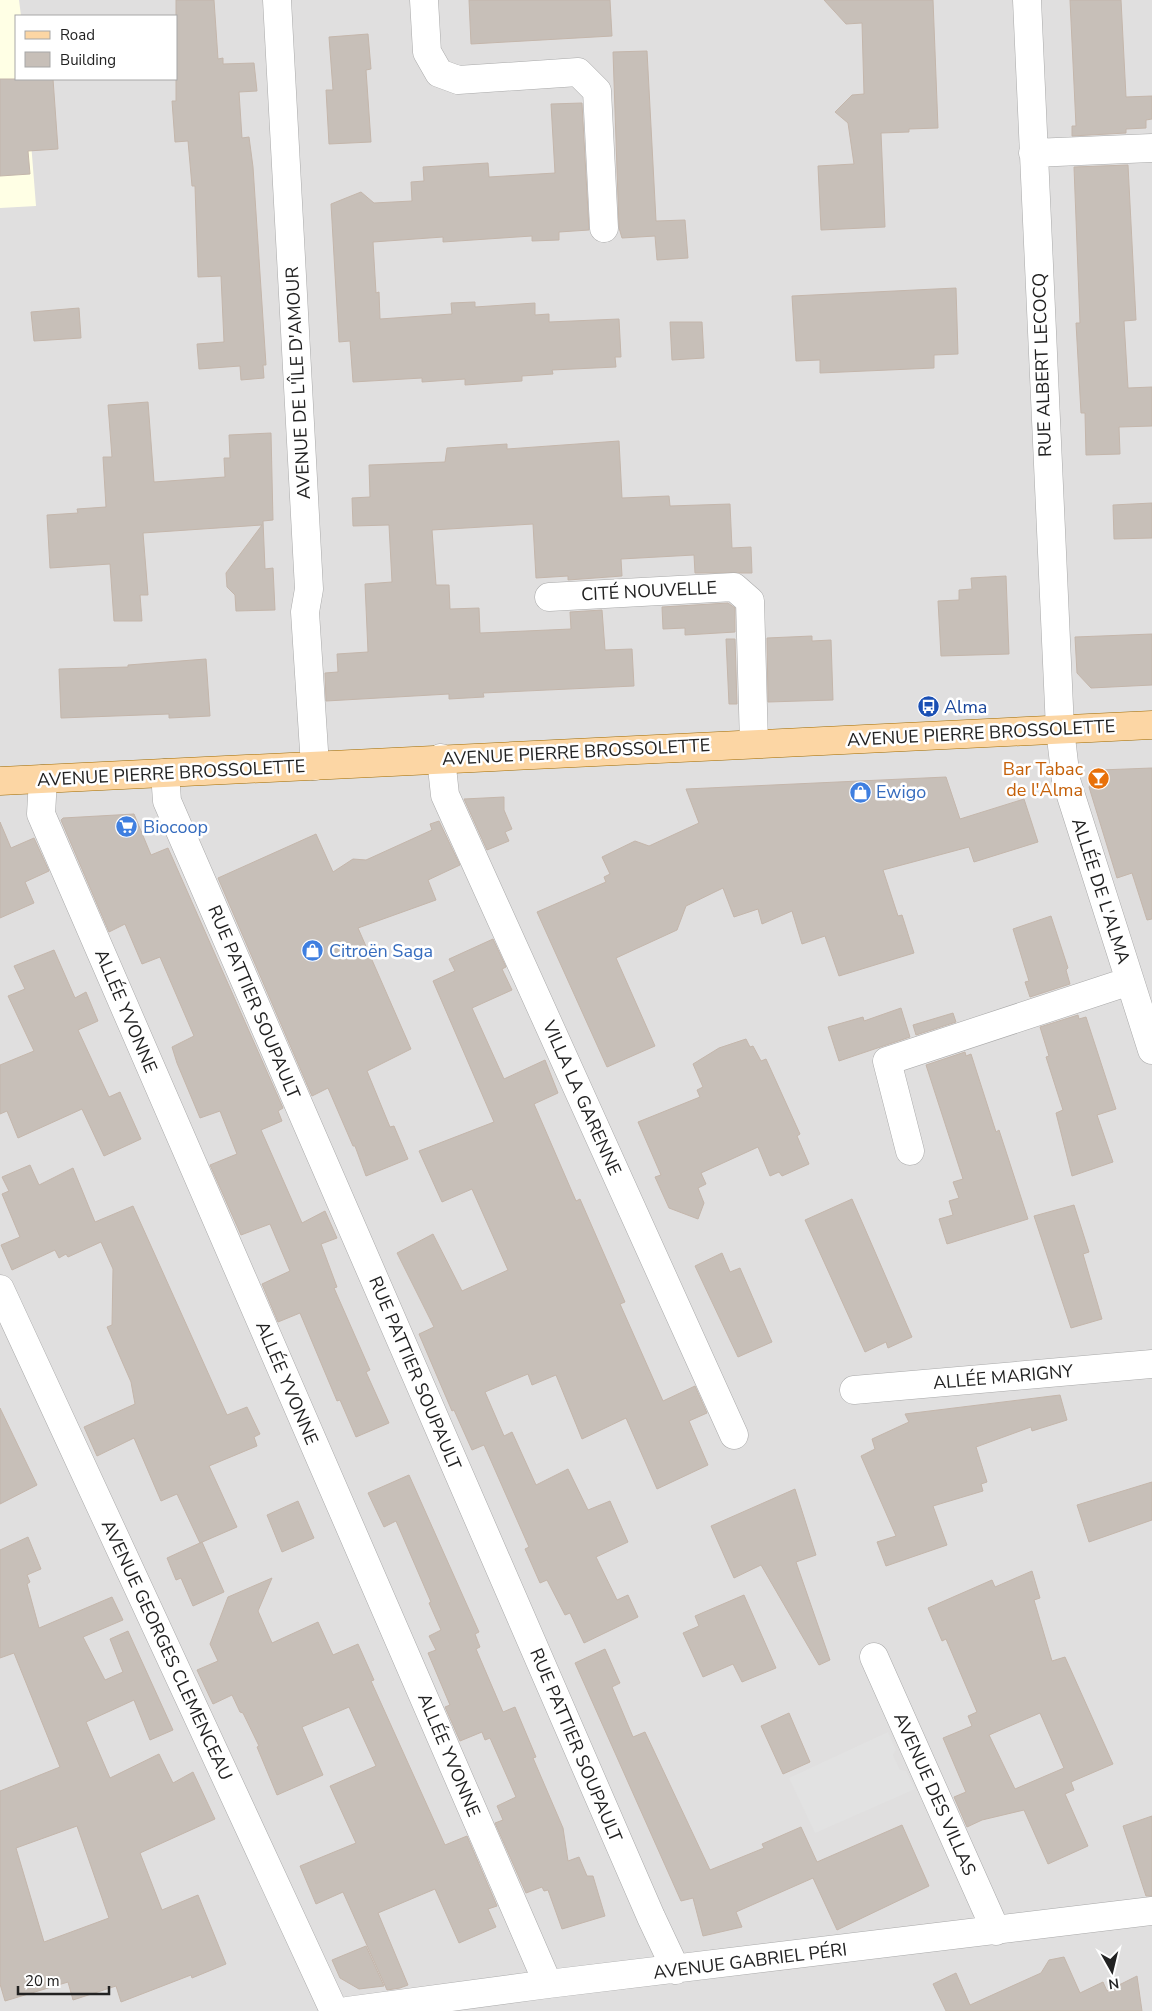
<svg xmlns="http://www.w3.org/2000/svg" width="1152" height="2011" font-family="'Nunito Sans',sans-serif">
<rect width="100%" height="100%" fill="#f2efe9"/>
<path fill="#e0dfdf" fill-rule="evenodd" d="M0 0H1152V2011H0ZM16 16H176V79H16Z"/>
<path fill="#ffffe5" d="M0 0H19L21 16H16V79H26L36 206 0 208Z"/>
<path fill="#e2e2e2" d="M888 1732 896 1750 893 1755 900 1770 906 1771 915 1789 815 1833 789 1778Z"/>
<path fill="#c7bfb8" stroke="#c4b6ab" fill-rule="evenodd" d="M176 0H214L218 59 223 58V64L254 63 257 91 239 92 242 138 249 137 253 167 266 365H263L264 378 241 380 240 366 199 369 197 344 224 342 221 276 198 277 195 186H192L188 141 175 142 172 101H176Z
M469 0H610L612 36 471 44Z
M824 0H933L938 128 909 129V132L881 133 885 227 821 230 818 166 854 164 848 123 835 112 852 95 864 94 862 23 846 24Z
M1070 0H1121L1126 97 1152 96V119L1146 120V128L1126 129V133L1072 136V126H1076Z
M368 34 371 69 366 70 371 142 329 144 326 90H333L329 37Z
M647 51 656 221 685 220 688 258 657 260 655 236 622 238 619 228 613 52Z
M0 79H53L58 149 28 151 30 174 0 176Z
M582 103 589 230 559 232V240L532 241V236L443 242V237L373 242 376 293 379 292 380 319 452 314 451 303 475 302V307L535 303V315L549 314V322L619 319 621 357H615L616 367 552 370 553 374 522 376V381L465 385V379L422 382V378L353 382 350 341 339 342 331 204 361 192 374 203 412 201 411 182 424 181 423 167 488 163 489 177 555 173 551 104Z
M1128 165 1136 320 1124 321 1128 388 1152 387V426L1119 427 1120 454 1086 455 1085 413H1081L1076 323H1080L1074 167Z
M956 288 958 354 934 355V368L820 373V360L796 361 792 296Z
M79 308 81 338 34 341 31 312Z
M670 322H702L704 358 672 360Z
M148 402 154 482 225 477 224 458H230L229 435 271 433 273 520 263 521 265 569 273 568 275 610 236 611 235 595 227 587 226 573 262 525 143 533 148 595H140L142 621H114L110 564 50 568 47 515 78 513 77 509 106 507 103 457H112L108 405Z
M619 441 622 498 669 496 670 506 730 504 732 548 751 547 752 573H695L694 555 621 559 622 576 568 580V576L536 578 533 524 432 530 436 585H449L450 609 479 608 480 633 571 629 570 612 602 610 605 650 632 649 634 686 483 693 484 697 449 699V694L326 701 325 673 338 672 337 654 368 652 365 584 392 582 389 525 353 526 352 498 370 497 369 465 445 462 447 448 507 444V449Z
M1152 503V538L1114 539 1113 505Z
M1006 576 1009 654 941 656 938 601 959 600V590L972 589 971 578Z
M728 603 735 608V632L685 635V628L663 629 662 607Z
M1152 634V685L1091 688 1077 673 1075 637Z
M812 636V641L831 640 833 700 768 702 767 638Z
M726 639H735L737 704H729Z
M206 659 210 716 169 718V714L61 718 59 669 128 667V665Z
M1152 768V919L1147 920 1132 873 1117 878 1089 787 1100 770Z
M946 777 960 819 1024 799 1038 842 974 862 969 847 883 870 898 916 902 915 914 953 839 976 825 936 802 944 792 911 762 924 758 909 734 917 723 888 686 906 677 930 616 958 655 1046 607 1067 537 912 606 882 604 877 610 874 602 857 635 841 649 846 699 823 686 789Z
M504 797V810L512 829 505 832 509 841 487 850 464 799Z
M134 814 151 855 168 848 283 1108 278 1111 282 1121 261 1130 302 1223 325 1211 337 1238 321 1244 337 1287 334 1288 370 1370 366 1372 389 1423 356 1437 340 1400 337 1401 300 1313 278 1322 262 1284 290 1271 270 1224 241 1235 210 1165 237 1154 220 1111 200 1118 177 1063 172 1047 194 1036 160 957 142 964 125 924 109 932 61 820 63 818Z
M439 821 460 865 428 880 436 900 358 928 411 1049 367 1071 390 1127 394 1126 408 1159 366 1176 355 1146H353L328 1088 312 1096 218 878 316 834 333 872 353 859 366 860 432 830 430 824Z
M0 822 11 848 34 838 49 871 25 882 34 903 0 918Z
M1051 916 1068 968 1066 970 1070 984 1030 997 1025 982 1029 981 1013 929Z
M493 939 506 967 502 969 512 990 472 1008 504 1079 545 1060 558 1093 534 1104 576 1201 580 1199 625 1302 620 1304 663 1401 695 1386 707 1413 689 1421 708 1465 657 1489 626 1418 582 1439 556 1375 532 1385 528 1374 485 1392 504 1436 512 1432 536 1485 568 1469 588 1510 610 1501 628 1542 596 1557 617 1600 628 1595 638 1617 584 1643 570 1613 565 1615 547 1580 540 1583 525 1549 529 1547 484 1445 472 1450 454 1410 452 1411 419 1334 434 1327 397 1253 433 1234 462 1291 508 1270 472 1189 442 1202 419 1151 494 1122 433 981 455 971 449 959Z
M54 950 75 998 86 992 98 1021 78 1030 109 1097 120 1092 141 1139 104 1156 82 1109 18 1138 7 1111 0 1114V1065L34 1051 8 996 25 989 14 966Z
M901 1008 910 1037 839 1061 828 1027 863 1017 864 1021Z
M953 1013 956 1022 916 1035 913 1025Z
M1078 1015 1079 1019 1086 1017 1116 1109 1097 1115 1113 1162 1072 1176 1056 1113 1063 1110 1046 1057 1049 1056 1040 1027Z
M746 1039 750 1047 753 1046 761 1061 766 1059 800 1134 797 1136 809 1164 782 1176 779 1172 770 1176 758 1147 701 1173 706 1184 698 1188 704 1203 698 1219 669 1208 655 1177 661 1175 638 1122 700 1097 697 1090 703 1087 693 1064 719 1048Z
M965 1052 966 1056 971 1054 996 1132 999 1130 1028 1219 947 1244 939 1219 953 1215 949 1201 959 1198 953 1182 963 1179 926 1065Z
M30 1165 39 1185 73 1168 95 1222 133 1206 227 1415 247 1407 260 1434 254 1437 257 1446 209 1466 237 1527 200 1543 177 1494 161 1501 134 1438 97 1456 84 1427 135 1404 131 1382 107 1327 112 1325 113 1269 101 1242 68 1257 66 1254 59 1258 55 1250 12 1270 1 1245 20 1237 2 1194 9 1191 2 1177Z
M852 1199 912 1337 888 1348 886 1342 865 1352 805 1220Z
M1074 1205 1089 1252 1083 1254 1102 1319 1071 1328 1034 1216Z
M722 1253 730 1272 740 1268 772 1342 738 1357 695 1266Z
M1060 1395 1067 1420 1032 1431 1031 1427 976 1447 987 1482 981 1484 983 1491 933 1506 947 1545 886 1566 877 1542 896 1536 861 1456 875 1449 872 1439 909 1422 905 1414Z
M0 1408 37 1485 0 1504Z
M409 1475 479 1632 475 1634 480 1647 476 1649 503 1712 515 1707 536 1757 533 1758 563 1828 568 1861 579 1857 587 1876H593L605 1916 562 1929 548 1890 544 1891 542 1887 526 1893 495 1823 503 1820 497 1806 516 1797 490 1738 485 1740 482 1732 460 1741 445 1707 450 1705 428 1653 436 1650 429 1636 441 1630 429 1603 431 1602 396 1521 384 1527 368 1493Z
M1152 1482V1520L1089 1542 1077 1505Z
M795 1489 816 1555 796 1562 830 1660 819 1665 761 1565 734 1578 711 1526Z
M298 1501 314 1538 282 1552 267 1515Z
M28 1537 41 1569 27 1575 30 1582 27 1584 39 1628 112 1597 123 1620 83 1637 105 1680 123 1672 110 1639 128 1631 173 1730 150 1740 134 1700 86 1722 110 1778 159 1754 173 1783 193 1772 215 1819 140 1853 162 1910 198 1895 226 1964 192 1978 191 1975 121 2002 116 1986 73 2000 68 1982 5 2001 0 1984V1791L60 1767 14 1653 0 1658V1550ZM77 1826 109 1918 44 1942 16 1848Z
M202 1542 224 1592 193 1606 181 1578 176 1580 167 1558Z
M1032 1571 1040 1598 1034 1600 1052 1661 1065 1657 1113 1764 1071 1782 1074 1790 1065 1794 1088 1846 1048 1864 1024 1810 982 1820 967 1827 954 1797 966 1792 943 1738 972 1726 968 1716 977 1712 946 1639 942 1641 928 1608 992 1580 995 1587ZM1040 1713 1064 1768 1015 1789 989 1735Z
M272 1578 258 1611 272 1643 318 1622 333 1655 358 1644 374 1680 371 1681 445 1845 467 1836 497 1906 488 1909 496 1927 459 1943 435 1889 378 1913 408 1985 400 1988 387 1990 343 1892 316 1904 300 1866 356 1843 330 1786 376 1766 349 1707 302 1727 323 1775 277 1795 257 1747 259 1746 243 1713 240 1712 232 1695 213 1704 197 1670 218 1661 210 1644 228 1597Z
M744 1595 776 1668 742 1682 733 1664 703 1677 683 1633 699 1626 695 1616Z
M605 1649 620 1683 612 1687 633 1737 645 1732 710 1870 764 1848 762 1844 801 1827 817 1862 902 1825 929 1886 837 1930 813 1878 736 1912 742 1927 703 1936 693 1898 681 1901 575 1663Z
M789 1713 810 1762 783 1774 761 1726Z
M1152 1816V1896H1146L1123 1826Z
M366 1946 384 1986 359 1989 340 1978 332 1960Z
M1064 1957 1080 1993 1103 1982 1107 1991 1137 1976 1142 2011H946L933 1984 956 1973 970 2005 1041 1973 1049 1960Z"/>
<g fill="none" stroke-linecap="round" stroke-linejoin="round">
<defs>
<path id="minor" d="M277 0 309 589 305 612 315 766
M424 0 427 52 439 73 458 80 578 72 597 91 604 228
M1027 0 1060 729 1066 780 1152 1050
M1033 153 1152 148
M549 597 734 587 750 601 754 744
M441 758 445 795 734 1435
M165 773 167 801 651 1917 676 1970
M43 779 41 814 548 1984
M910 1151 887 1061 1130 981
M0 1289 334 2011
M854 1390 1152 1364
M874 1657 996 1931
M347 2011 548 1984 1152 1911"/>
<path id="major" d="M0 781 1152 725"/>
</defs>
<use href="#minor" stroke="#a9a9a9" stroke-width="29"/>
<use href="#major" stroke="#a06b00" stroke-width="29"/>
<use href="#minor" stroke="#fff" stroke-width="28"/>
<use href="#major" stroke="#fcd6a4" stroke-width="28"/>
</g>
<defs>
<symbol id="bus-disc" viewBox="-11 -11 22 22"><circle r="9.5" fill="#1a4fb4" stroke="#fff"/><path d="M-5-6H5V4H4V6H2V4H-2V6H-4V4H-5ZM-3.5-4V0h7V-4ZM-3.5 1.2v1.5H-2V1.2ZM2 1.2v1.5H3.5V1.2Z" fill="#fff"/></symbol>
<symbol id="bar-disc" viewBox="-11 -11 22 22"><circle r="9.5" fill="#e8710a" stroke="#fff"/><path d="M-6-5H6L.8 .8V4.5H3.5V6h-7V4.5H-.8V.8Z" fill="#fff"/></symbol>
<symbol id="shop-disc" viewBox="-11 -11 22 22"><circle r="9.5" fill="#3f7fe0" stroke="#fff"/><path d="M-5-2.5h2.3a2.7 3.5 0 0 1 5.4 0H5L5.5 6h-11ZM-1.5-2.5h3a1.5 2.3 0 0 0-3 0Z" fill="#fff"/></symbol>
<symbol id="supermarket-disc" viewBox="-11 -11 22 22"><circle r="9.5" fill="#3f7fe0" stroke="#fff"/><path d="M-6-5.5h2.5l.6 2H6L4.5 2H-2.5L-4.4-4H-6ZM-1.5 3.2a1.3 1.3 0 1 0 .1 0ZM3 3.2a1.3 1.3 0 1 0 .1 0Z" fill="#fff"/></symbol>
</defs>
<g fill-rule="evenodd">
<use href="#bus-disc" x="916" y="694" width="25" height="25"/>
<use href="#bar-disc" x="1086" y="766" width="25" height="25"/>
<use href="#shop-disc" x="848" y="780" width="25" height="25"/>
<use href="#supermarket-disc" x="114" y="814" width="25" height="25"/>
<use href="#shop-disc" x="300" y="938" width="25" height="25"/>
</g>
<g text-anchor="middle" stroke-width="5" stroke-linejoin="round" paint-order="stroke">
<g font-size="18" fill="#222" stroke="#fff">
<text transform="translate(1042 365) rotate(-92)" y="6">RUE ALBERT LECOCQ</text>
<text transform="translate(298 383) rotate(-93)" y="6">AVENUE DE L'ÎLE D'AMOUR</text>
<text transform="translate(649 591) rotate(-3)" y="6">CITÉ NOUVELLE</text>
<text transform="translate(981 733) rotate(-3)" y="6">AVENUE PIERRE BROSSOLETTE</text>
<text transform="translate(576 752) rotate(-3)" y="6">AVENUE PIERRE BROSSOLETTE</text>
<text transform="translate(171 773) rotate(-3)" y="6">AVENUE PIERRE BROSSOLETTE</text>
<text transform="translate(1101 891) rotate(72)" y="6">ALLÉE DE L'ALMA</text>
<text transform="translate(254 1002) rotate(67)" y="6">RUE PATTIER SOUPAULT</text>
<text transform="translate(126 1011) rotate(67)" y="6">ALLÉE YVONNE</text>
<text transform="translate(582 1098) rotate(66)" y="6">VILLA LA GARENNE</text>
<text transform="translate(415 1373) rotate(67)" y="6">RUE PATTIER SOUPAULT</text>
<text transform="translate(1003 1377) rotate(-5)" y="6">ALLÉE MARIGNY</text>
<text transform="translate(287 1383) rotate(67)" y="6">ALLÉE YVONNE</text>
<text transform="translate(167 1650) rotate(65)" y="6">AVENUE GEORGES CLEMENCEAU</text>
<text transform="translate(576 1745) rotate(67)" y="6">RUE PATTIER SOUPAULT</text>
<text transform="translate(449 1755) rotate(67)" y="6">ALLÉE YVONNE</text>
<text transform="translate(935 1794) rotate(66)" y="6">AVENUE DES VILLAS</text>
<text transform="translate(750 1961) rotate(-7)" y="6">AVENUE GABRIEL PÉRI</text>
</g>
<g font-size="18" fill="#164399" stroke="#fff" text-anchor="start">
<text x="944" y="713">Alma</text>
</g>
<g font-size="18" fill="#c56008" stroke="#fff" text-anchor="end">
<text x="1083" y="775">Bar Tabac<tspan x="1083" dy="21">de l'Alma</tspan></text>
</g>
<g font-size="18" fill="#366cbe" stroke="#fff" text-anchor="start">
<text x="876" y="798">Ewigo</text>
<text x="143" y="833">Biocoop</text>
<text x="329" y="957">Citroën Saga</text>
</g>
</g>
<rect x="15" y="15" width="162" height="65" fill="#ffffff" stroke="#a7a7a7"/>
<rect x="25" y="31" width="25" height="8" fill="#fcd6a4" stroke="#a7a7a7"/>
<text x="60" y="40" font-size="15" fill="#222222">Road</text>
<rect x="25" y="52" width="25" height="15" fill="#c7bfb8" stroke="#a7a7a7"/>
<text x="60" y="65" font-size="15" fill="#222222">Building</text>
<g transform="translate(1112 1971) rotate(172)" stroke="#ffffff" stroke-width="4" paint-order="stroke">
<path d="M0-4L9 19L0 12L-9 19Z" fill="#222222"/>
<text y="-8" font-size="14" font-weight="bold" text-anchor="middle" fill="#222222">N</text>
</g>
<path d="M18 1986v8h91v-8" fill="none" stroke="#222222" stroke-width="2.5"/>
<text x="25" y="1986" font-size="15" fill="#222222" stroke="#ffffff" stroke-width="4" paint-order="stroke">20 m</text>
</svg>
